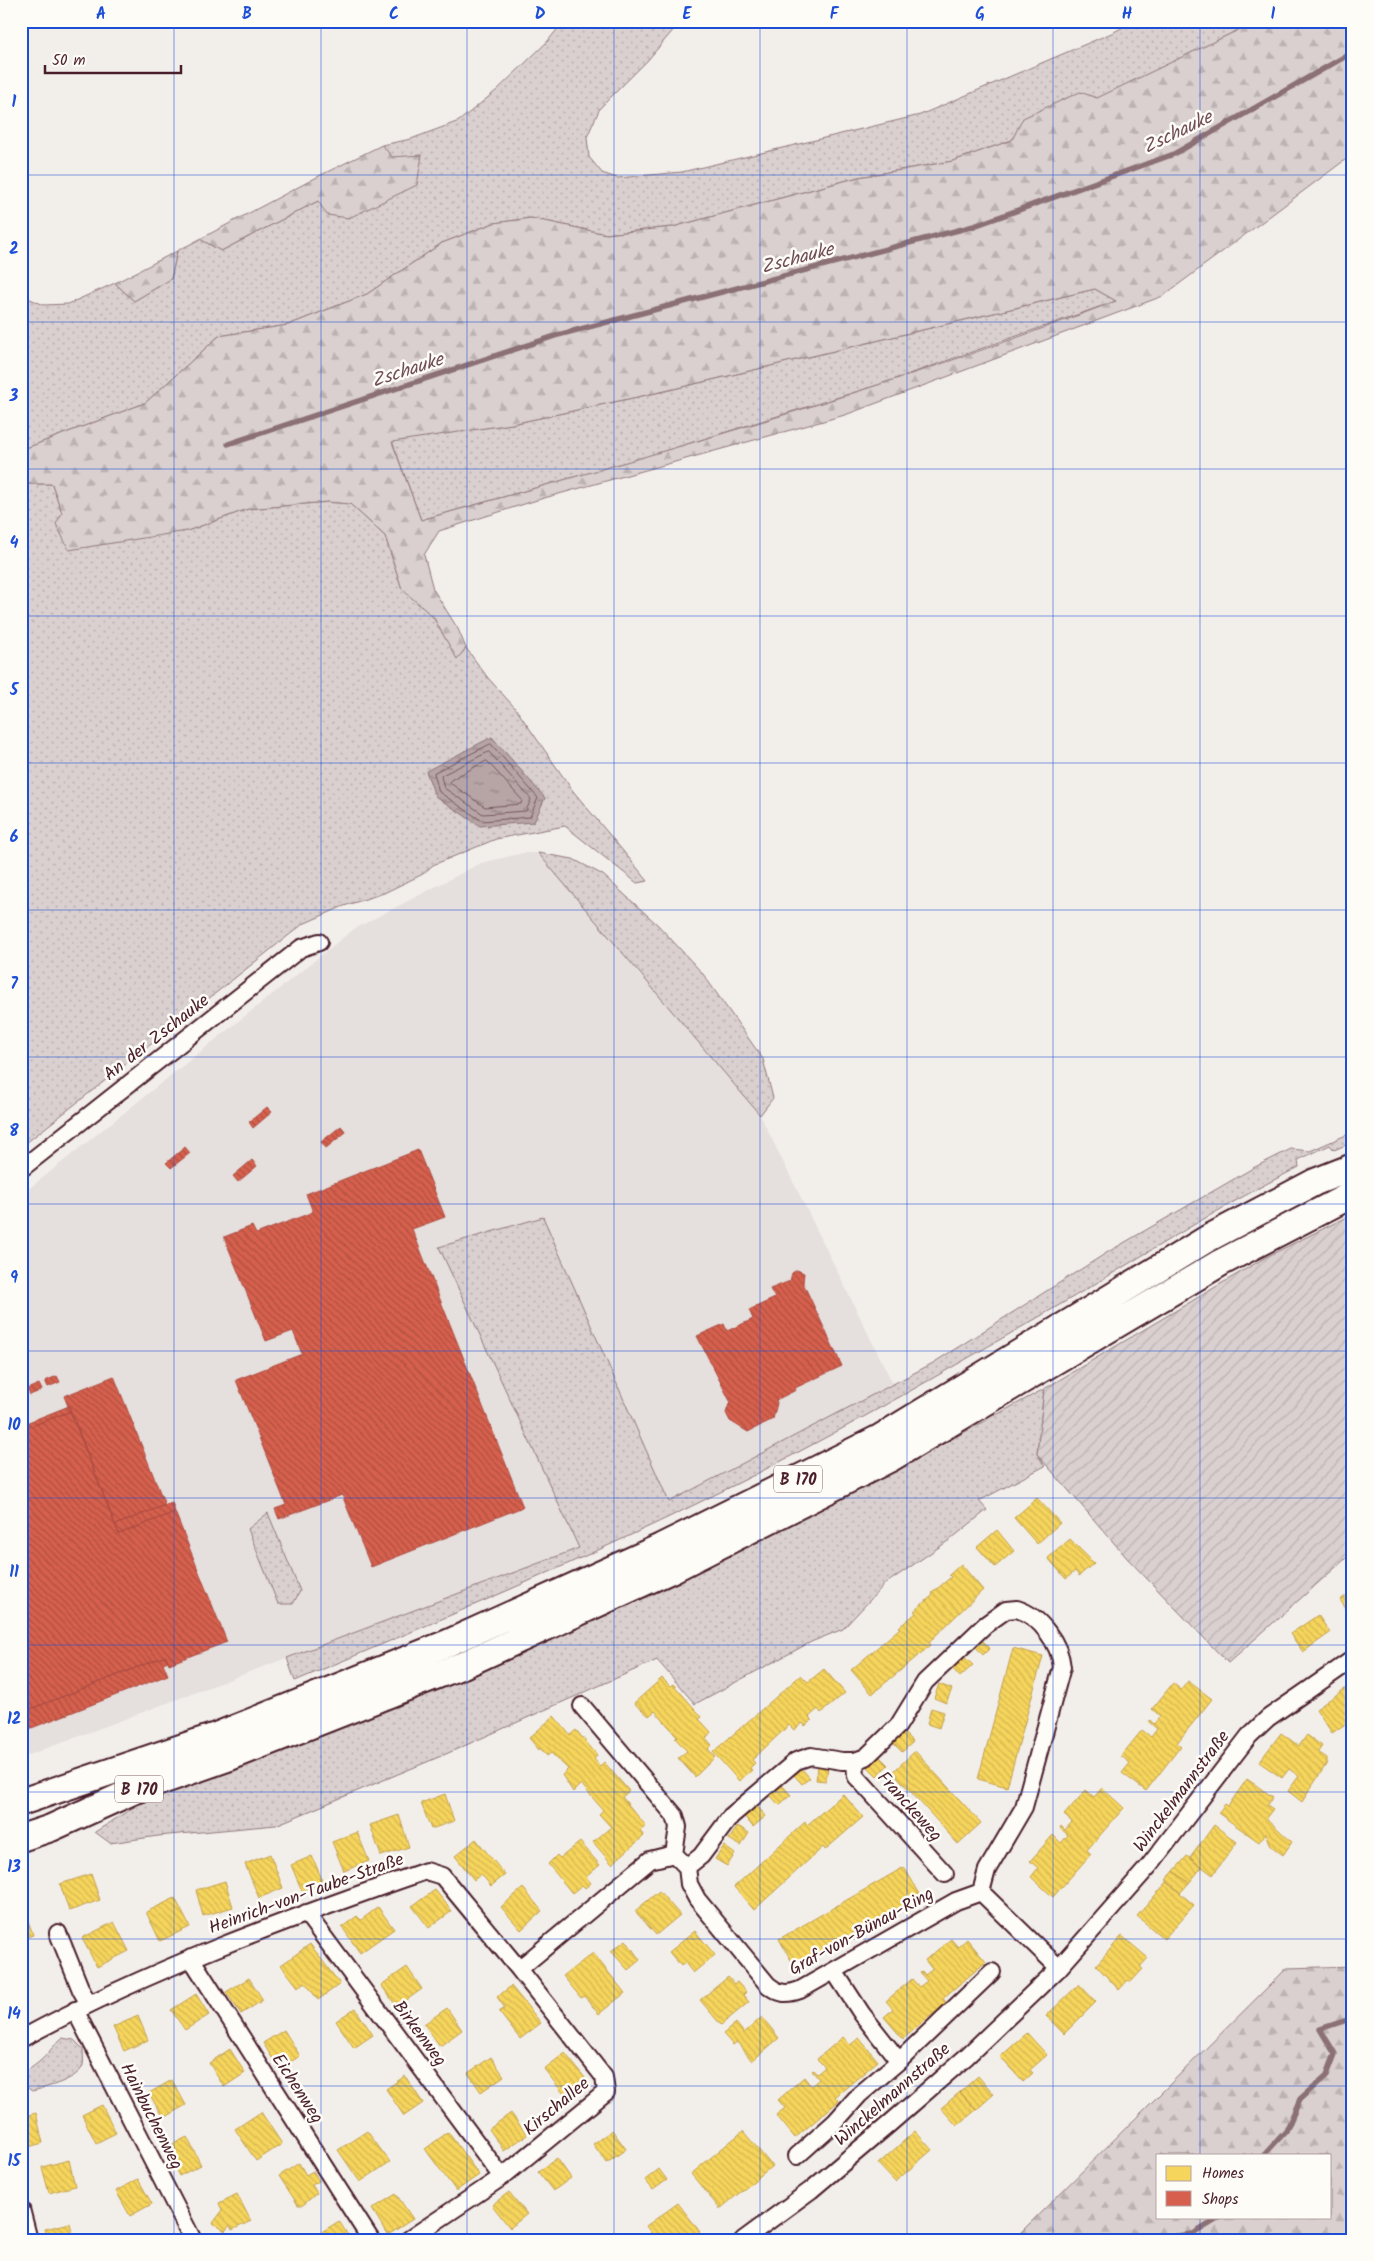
<svg xmlns="http://www.w3.org/2000/svg" width="1374" height="2261" font-family="Kalam,sans-serif">
<defs>
<pattern id="grass-dots" width="8" height="8" patternUnits="userSpaceOnUse" patternTransform="scale(1.25)"><rect width="8" height="8" fill="#d9d0cf"/><path d="M2 2h.1M6 6h.1" fill="none" stroke="#bcb2b2" stroke-width="1.8" stroke-linecap="round"/></pattern>
<pattern id="forest-firs" width="22" height="20" patternUnits="userSpaceOnUse" patternTransform="scale(1.25)"><rect width="22" height="20" fill="#d9d0cf"/><path d="M5 1l3.5 6h-7zM16 11l3.5 6h-7z" fill="#bcb2b2"/></pattern>
<pattern id="garden-furrows" width="10" height="10" patternUnits="userSpaceOnUse" patternTransform="scale(1.25)"><rect width="10" height="10" fill="#d9d0cf"/><path d="M-1 1l2-2M0 10L10 0M9 11l2-2" fill="none" stroke="#bcb2b2"/></pattern>
<pattern id="water-ripples" width="26" height="14" patternUnits="userSpaceOnUse" patternTransform="scale(1.25)"><rect width="26" height="14" fill="#b7a5a6"/><path d="M2 4q2-2 4 0t4 0M15 11q2-2 4 0t4 0" fill="none" stroke="#978687"/></pattern>
<pattern id="homes-back-hatch" width="6" height="6" patternUnits="userSpaceOnUse" patternTransform="scale(1.25)"><rect width="6" height="6" fill="#f6d55c"/><path d="M-1 5l2 2M0 0l6 6M5-1l2 2" fill="none" stroke="#d4b650"/></pattern>
<pattern id="shops-back-hatch" width="6" height="6" patternUnits="userSpaceOnUse" patternTransform="scale(1.25)"><rect width="6" height="6" fill="#d6604d"/><path d="M-1 5l2 2M0 0l6 6M5-1l2 2" fill="none" stroke="#b04f40"/></pattern>
</defs>
<rect width="100%" height="100%" fill="#f2efeb"/>
<filter id="ink" filterUnits="userSpaceOnUse"><feTurbulence type="fractalNoise" baseFrequency=".02" numOctaves="2"/><feDisplacementMap in="SourceGraphic" scale="10" xChannelSelector="R" yChannelSelector="G"/><feConvolveMatrix kernelMatrix="1 2 1 2 8 2 1 2 1" color-interpolation-filters="sRGB"/></filter>
<g filter="url(#ink)">
<path fill="#e5dfdd" d="M523 853H538L760 1115 893 1384 668 1502 543 1218 440 1247 579 1548 21 1758V1195L354 929 481 863Z"/>
<path fill="url(#grass-dots)" stroke="#92787d" d="M564 21H681L647 61 600 108 587 137 589 157 602 173 617 178 682 172 920 115 1114 32 1134 21H1257L1012 140 953 161 859 177 673 227 606 234 531 218 494 223 442 243 367 294 288 325 219 336 145 403 21 450V295L44 305 68 304 115 283 134 301 171 279 177 251 200 239 221 251 318 201 392 157 382 145 411 139 459 121 497 90 547 42Z
M1095 289 1116 301 878 385 642 458 421 520 392 441 512 424 665 391Z
M21 468 28 484H52L62 513 187 531 248 509 327 502 350 504 385 536 402 589 433 617 457 658 466 648 488 678 516 709 573 791 648 881 637 883 565 826 496 839 433 865 423 874 384 893 344 906 303 924 21 1147V744L23 679 21 670Z
M538 853 573 859 603 875 658 925 703 974 763 1059 773 1098 760 1115Z
M1353 1132V1142L1334 1150 1330 1145 1298 1160 1299 1167C1211 1211 1129 1265 1044 1314 970 1357 896 1400 821 1440 651 1532 473 1606 295 1681L287 1658 579 1548 439 1247 543 1217 669 1502 933 1363 1108 1252 1253 1168 1291 1149 1310 1151Z
M1044 1389 1037 1454 1045 1466 979 1501 987 1510 951 1539 885 1584 843 1629 811 1642 695 1704 657 1660 446 1754 276 1825 158 1836 110 1843 95 1832 142 1802 256 1762 446 1686 666 1587 904 1465Z
M268 1513 300 1591 293 1604H278L248 1529Z
M62 2038 74 2040 83 2049C83 2054 84 2060 83 2065 80 2079 45 2088 32 2091 11 2077 27 2072 39 2062 47 2056 53 2045 62 2038Z"/>
<path fill="url(#forest-firs)" stroke="#92787d" fill-rule="evenodd" d="M1257 21H1353V154L1163 296 845 415 537 500 439 531 424 555 433 589 458 629 466 648 457 659 433 617 402 589 385 536 350 504 327 502 248 509 187 531 69 550 56 524 62 513 52 484H28L21 468V450L145 403 219 336 288 325 367 294 442 243 494 223 531 218 606 234 673 227 859 177 953 161 1012 140 1023 118 1080 92 1097 98ZM1095 289 1116 301C889 388 655 455 421 520L392 442 512 424 665 391Z
M382 145 392 157 422 155 417 185 349 218 327 215 318 201 221 251 200 239 321 175Z
M177 251 171 279 134 301 115 283Z
M1353 1966V2240H1013L1287 1968ZM1158 2155H1330V2217H1158Z"/>
<path fill="url(#garden-furrows)" stroke="#92787d" d="M1353 1214V1552L1228 1663 1127 1558 1037 1454 1044 1389 1266 1257Z"/>
<path fill="url(#water-ripples)" stroke="#8b6f75" d="M492 737 545 798 534 822 480 826 435 796 426 771Z"/>
<path fill="url(#homes-back-hatch)" stroke="#c29e4d" d="M1037 1498 1060 1523 1037 1544 1014 1518Z
M997 1530 1014 1551 995 1567 977 1547Z
M1070 1539 1094 1563 1079 1576 1075 1571 1066 1579 1048 1558Z
M961 1564 983 1590 929 1642 931 1645 872 1694 851 1670 900 1628 899 1627 916 1613 914 1611 933 1595 932 1593 951 1577 949 1575Z
M1353 1591V1619L1340 1600Z
M1318 1615 1330 1633 1303 1652 1290 1634Z
M981 1639 990 1648 983 1655 974 1645Z
M1013 1648 1043 1656 1007 1787 978 1779Z
M963 1656 973 1665 960 1677 951 1667Z
M824 1669 845 1693 821 1713 818 1709 809 1717 812 1720 805 1726 803 1723 794 1730 789 1725 752 1760 755 1763 750 1768 752 1770 739 1781 713 1752 801 1675 808 1682Z
M662 1678 670 1686 673 1684 702 1717 699 1719 711 1732 706 1738 712 1745 708 1749 715 1757 695 1777 678 1758 687 1751 675 1738 677 1736 655 1711 649 1716 634 1703Z
M1188 1681 1212 1699 1177 1743 1181 1746 1146 1791 1122 1773 1130 1763 1121 1756 1142 1730 1151 1737 1157 1729 1149 1722 1150 1720 1154 1724 1160 1716 1152 1709 1173 1683 1181 1690Z
M939 1684 952 1689 946 1703 934 1698Z
M1346 1688 1353 1697V1719L1332 1733 1316 1709Z
M931 1708 944 1712 939 1728 927 1724Z
M554 1716 570 1735 576 1730 597 1755 594 1759 600 1766 604 1762 629 1791 622 1797 646 1826 640 1831 644 1836 612 1864 593 1842 611 1827 599 1814 603 1810 581 1784 573 1792 562 1775 568 1769 551 1753 547 1756 540 1748 539 1750 529 1738Z
M903 1732 913 1742 902 1752 892 1742Z
M1281 1733 1299 1746 1307 1735 1322 1746 1318 1752 1327 1758V1763L1302 1802 1288 1791 1299 1776 1289 1769 1282 1778 1259 1762Z
M915 1751 981 1823 958 1844 893 1772Z
M878 1755 888 1765 877 1776 867 1766Z
M818 1766 828 1767 826 1781 816 1780Z
M800 1767 810 1778 802 1784 793 1774Z
M1247 1779 1273 1797 1267 1805 1273 1809 1266 1818 1292 1842 1283 1855 1271 1846 1266 1833 1259 1842 1218 1813 1225 1804 1228 1806Z
M781 1784 791 1795 779 1805 769 1794Z
M1102 1788 1124 1808 1087 1850 1091 1854 1053 1897 1031 1877 1038 1868 1030 1861 1053 1835 1061 1843 1068 1835 1060 1828 1061 1826 1065 1830 1072 1822 1064 1815 1086 1790 1094 1797Z
M445 1794 454 1821 431 1829 421 1803Z
M843 1794 863 1817 825 1850 823 1847 754 1910 734 1887 805 1822 807 1825Z
M756 1805 766 1816 753 1827 744 1816Z
M399 1815 409 1847 381 1856 370 1825Z
M1214 1825 1237 1842 1213 1875 1190 1858Z
M738 1826 749 1833 741 1846 729 1839Z
M357 1832 369 1861 344 1871 332 1842Z
M476 1839 505 1875 491 1886 481 1874 474 1880 455 1856Z
M580 1842 600 1865 586 1877 591 1883 585 1888 582 1885 572 1893 548 1864 557 1855 560 1858Z
M724 1846 735 1854 727 1866 715 1859Z
M270 1854 283 1888 259 1898 245 1864Z
M312 1856 323 1882 302 1891 291 1865Z
M1187 1856 1202 1867 1189 1883 1174 1871Z
M904 1867 921 1896 795 1967 779 1939Z
M1174 1871 1189 1883 1180 1893 1166 1880Z
M91 1874 100 1900 69 1911 60 1884Z
M225 1881 233 1907 203 1916 196 1890Z
M1167 1882 1194 1905 1164 1939 1137 1916Z
M523 1888 542 1911 521 1930 501 1907Z
M435 1890 452 1911 429 1928 412 1906Z
M659 1891 680 1915 656 1935 635 1911Z
M175 1898 190 1927 160 1941 146 1912Z
M21 1906H23L33 1935 21 1939Z
M378 1907 394 1929 360 1953 342 1927 357 1916 361 1920Z
M114 1922 129 1951 97 1967 82 1938Z
M695 1931 715 1955 693 1973 685 1963 681 1966 669 1952Z
M1122 1936 1148 1958 1140 1967 1143 1969 1131 1982 1128 1980 1119 1990 1096 1965Z
M951 1939 958 1947 967 1939 986 1962 943 1998 946 2003 903 2039 884 2017 893 2009 886 2001 912 1979 919 1987 927 1981 920 1973 922 1971 925 1975 932 1969 925 1960Z
M626 1940 640 1960 628 1970 611 1951Z
M310 1944 340 1984 318 2000 305 1982 298 1987 281 1965Z
M593 1953 625 1993 599 2014 584 1996 581 1998 563 1976Z
M407 1967 422 1989 397 2007 381 1985Z
M728 1977 734 1984 737 1982 746 1992 743 1995 749 2002 721 2025 700 2000Z
M249 1978 263 2000 241 2014 226 1992Z
M1079 1984 1096 2002 1064 2034 1046 2016Z
M511 1986 541 2023 520 2039 499 2012 505 2008 497 1997Z
M196 1994 209 2015 185 2030 171 2010Z
M355 2008 373 2035 354 2048 336 2021Z
M447 2008 462 2030 440 2046 424 2024Z
M138 2016 148 2040 124 2051 113 2027Z
M762 2017 779 2038 752 2061 737 2042 733 2045 723 2034 736 2023 744 2033Z
M284 2030 300 2056 279 2069 263 2043Z
M1027 2033 1047 2055 1030 2070 1033 2073 1023 2082 1000 2057Z
M843 2037 850 2045 859 2038 878 2061 835 2097 839 2101 795 2138 776 2115 785 2108 778 2100 804 2077 811 2086 819 2079 812 2071 813 2070 817 2074 825 2067 817 2059Z
M230 2049 245 2073 224 2087 209 2063Z
M565 2053 585 2078 564 2094 544 2069Z
M491 2057 504 2076 481 2092 468 2073Z
M405 2076 423 2103 404 2116 386 2089Z
M978 2076 994 2094 976 2110 960 2092Z
M172 2080 186 2105 163 2118 149 2093Z
M960 2092 976 2110 957 2126 941 2108Z
M102 2105 116 2133 96 2143 82 2115Z
M261 2112 282 2144 256 2161 235 2129Z
M36 2113 43 2143 21 2149V2117Z
M511 2113 527 2135 504 2151 489 2129Z
M612 2130 626 2149 607 2163 593 2144Z
M367 2131 390 2162 360 2182 338 2150Z
M743 2131 772 2166 720 2209 691 2174Z
M915 2131 932 2150 895 2182 878 2164Z
M448 2132 479 2175 456 2191 425 2149Z
M187 2137 201 2165 179 2176 165 2148Z
M557 2158 571 2178 553 2191 538 2172Z
M69 2160 75 2186 49 2193 42 2167Z
M299 2163 306 2175 313 2171 319 2181 312 2185 317 2193 303 2205H298L279 2176Z
M659 2169 667 2180 653 2190 645 2180Z
M138 2179 152 2204 130 2216 116 2191Z
M509 2192 527 2214 510 2228 492 2205Z
M237 2194 251 2221 232 2230 230 2225 225 2231 213 2223 222 2211 219 2203Z
M396 2194 413 2219 388 2235 372 2209Z
M678 2203 700 2232 690 2240H656L646 2226Z
M339 2221 351 2240H313L312 2238Z
M70 2223 74 2240H48L45 2229Z"/>
<path fill="url(#shops-back-hatch)" stroke="#ac4c43" d="M267 1107 272 1112 253 1128 249 1122Z
M341 1126 346 1132 326 1148 321 1142Z
M185 1147 190 1153 171 1168 166 1163Z
M418 1150 445 1217 412 1229 523 1507 371 1567 342 1495 279 1519 275 1509 286 1505 236 1380 302 1354 293 1331 266 1341 224 1237 252 1226 256 1234 313 1212 306 1194Z
M252 1160 257 1166 238 1182 233 1176Z
M797 1270 804 1273 803 1283 842 1366 795 1388 796 1390 776 1400 777 1403 773 1419 748 1432 730 1421 726 1413 730 1401 697 1336 724 1324 727 1331 753 1319 749 1310 775 1298 770 1289 790 1281 792 1273Z
M57 1376 60 1382 48 1387 45 1381Z
M114 1376 165 1505 115 1525 64 1396Z
M39 1384 42 1390 30 1395 27 1389Z
M69 1406 71 1411 21 1430V1425Z
M71 1411 119 1534 175 1512 227 1642 169 1664 166 1656 23 1712 21 1707V1430Z
M172 1502 175 1512 119 1534 115 1525Z
M166 1656 168 1661 163 1663 168 1675 29 1729 28 1725 21 1728V1707L23 1712Z"/>
<g fill="none" stroke-linecap="round" stroke-linejoin="round">
<path stroke="#76555c" stroke-width="1" d="M491 744 538 798 530 817 482 821 439 792 434 773Z
M489 752 531 799 526 811 483 814 444 788 441 776Z
M487 761 522 800 521 804 485 807 450 783 451 780Z"/>
<path stroke="#8b6f75" stroke-width="5.5" d="M228 444 558 335 974 226 1174 154 1353 52
M1264 2155 1286 2131 1300 2099 1327 2075 1335 2054 1320 2029 1353 2018
M1146 2240 1193 2234 1221 2217"/>
<defs>
<path id="minor" d="M21 1169 301 948 319 942
M1017 1609C1040 1616 1060 1644 1062 1667L1024 1807 987 1870 981 1892 956 1901 800 1990C786 1995 779 1994 768 1985L697 1899 689 1884 687 1867 701 1856 731 1816 796 1761 811 1756 842 1761H855L866 1757 898 1726 925 1682 985 1625 1006 1610Z
M582 1706 675 1816 678 1827 674 1854 687 1867
M855 1761 856 1776 945 1874
M981 1892 1059 1968
M306 1913 502 2177
M58 1933 81 1990 89 2004
M191 1958 371 2240
M519 1969 650 1860 674 1854
M834 1971 862 2014 899 2061
M75 2010 193 2240
M21 2039C150 1969 287 1919 426 1871L442 1876 519 1969 604 2077 606 2092 502 2177 408 2240
M797 2156 835 2122 859 2095 899 2061 992 1972
M21 2209 29 2240
M743 2240 811 2190 888 2125 966 2057 1059 1968 1149 1866 1249 1736 1268 1718 1353 1659"/>
<path id="primary" d="M21 1802 216 1736 448 1643 661 1547 878 1439 1207 1239 1315 1182 1353 1167
M21 1838 51 1828 133 1791 230 1757 463 1665 673 1569 889 1459 1220 1263 1353 1194"/>
</defs>
<use href="#minor" stroke="#4a1f2b" stroke-width="20"/>
<use href="#primary" stroke="#4a1f2b" stroke-width="30"/>
<use href="#minor" stroke="#fdfcf7" stroke-width="16"/>
<use href="#primary" stroke="#fdfcf7" stroke-width="26"/>
</g>
</g>
<path fill="none" stroke="#1d4ed8" stroke-width="1" stroke-opacity="0.55" d="M174 21V2240M321 21V2240M467 21V2240M614 21V2240M760 21V2240M907 21V2240M1053 21V2240M1200 21V2155M21 175H1353M21 322H1353M21 469H1353M21 616H1353M21 763H1353M21 910H1353M21 1057H1353M21 1204H1353M21 1351H1353M21 1498H1353M21 1645H1353M21 1792H1353M21 1939H1353M21 2086H1353M1200 2217V2240"/>
<g text-anchor="middle" stroke-width="5" stroke-linejoin="round" paint-order="stroke">
<g fill="#fdfcf7" stroke="#806168" stroke-width="1">
<rect x="774" y="1465.5" width="48" height="27" rx="4"/>
<rect x="115" y="1775.5" width="48" height="27" rx="4"/>
</g>
<g font-size="16" font-weight="bold" fill="#4a1f2b">
<text x="798" y="1485">B 170</text>
<text x="139" y="1795">B 170</text>
</g>
<g font-size="18" fill="#4a1f2b" stroke="#fdfcf7">
<text transform="translate(156 1037) rotate(-38)" y="6">An der Zschauke</text>
<text transform="translate(1181 1791) rotate(-53)" y="6">Winckelmannstraße</text>
<text transform="translate(910 1806) rotate(48)" y="6">Franckeweg</text>
<text transform="translate(306 1893) rotate(-20)" y="6">Heinrich-von-Taube-Straße</text>
<text transform="translate(861 1931) rotate(-29)" y="6">Graf-von-Bünau-Ring</text>
<text transform="translate(420 2033) rotate(53)" y="6">Birkenweg</text>
<text transform="translate(298 2088) rotate(57)" y="6">Eichenweg</text>
<text transform="translate(892 2094) rotate(-41)" y="6">Winckelmannstraße</text>
<text transform="translate(556 2106) rotate(-40)" y="6">Kirschallee</text>
<text transform="translate(152 2116) rotate(63)" y="6">Hainbuchenweg</text>
</g>
<g font-size="19" font-style="italic" fill="#704e56" stroke="#fdfcf7">
<text transform="translate(1177 131) rotate(-26)" y="7">Zschauke</text>
<text transform="translate(797 257) rotate(-15)" y="7">Zschauke</text>
<text transform="translate(407 369) rotate(-18)" y="7">Zschauke</text>
</g>
</g>
<rect width="1374" height="2261" fill="none" stroke="#fdfcf7" stroke-width="55"/>
<rect x="1156" y="2154" width="175" height="65" fill="#fdfcf7" stroke="#b5a4a5"/>
<rect x="1166" y="2166" width="25" height="15" fill="#f6d55c" stroke="#b5a4a5"/>
<text x="1202" y="2178" font-size="15" fill="#4a1f2b">Homes</text>
<rect x="1166" y="2191" width="25" height="15" fill="#d6604d" stroke="#b5a4a5"/>
<text x="1202" y="2204" font-size="15" fill="#4a1f2b">Shops</text>
<path d="M45 65v8h136v-8" fill="none" stroke="#4a1f2b" stroke-width="2.5"/>
<text x="52" y="65" font-size="15" fill="#4a1f2b" stroke="#fdfcf7" stroke-width="4" paint-order="stroke">50 m</text>
<rect x="28" y="28" width="1318" height="2206" fill="none" stroke="#1d4ed8" stroke-width="2"/>
<g font-size="16" text-anchor="middle" font-weight="bold" fill="#1d4ed8">
<text x="101" y="19">A</text>
<text x="247" y="19">B</text>
<text x="394" y="19">C</text>
<text x="540" y="19">D</text>
<text x="687" y="19">E</text>
<text x="834" y="19">F</text>
<text x="980" y="19">G</text>
<text x="1127" y="19">H</text>
<text x="1273" y="19">I</text>
<text x="14" y="107">1</text>
<text x="14" y="254">2</text>
<text x="14" y="401">3</text>
<text x="14" y="548">4</text>
<text x="14" y="695">5</text>
<text x="14" y="842">6</text>
<text x="14" y="989">7</text>
<text x="14" y="1136">8</text>
<text x="14" y="1283">9</text>
<text x="14" y="1430">10</text>
<text x="14" y="1577">11</text>
<text x="14" y="1724">12</text>
<text x="14" y="1872">13</text>
<text x="14" y="2019">14</text>
<text x="14" y="2166">15</text>
</g>
</svg>
